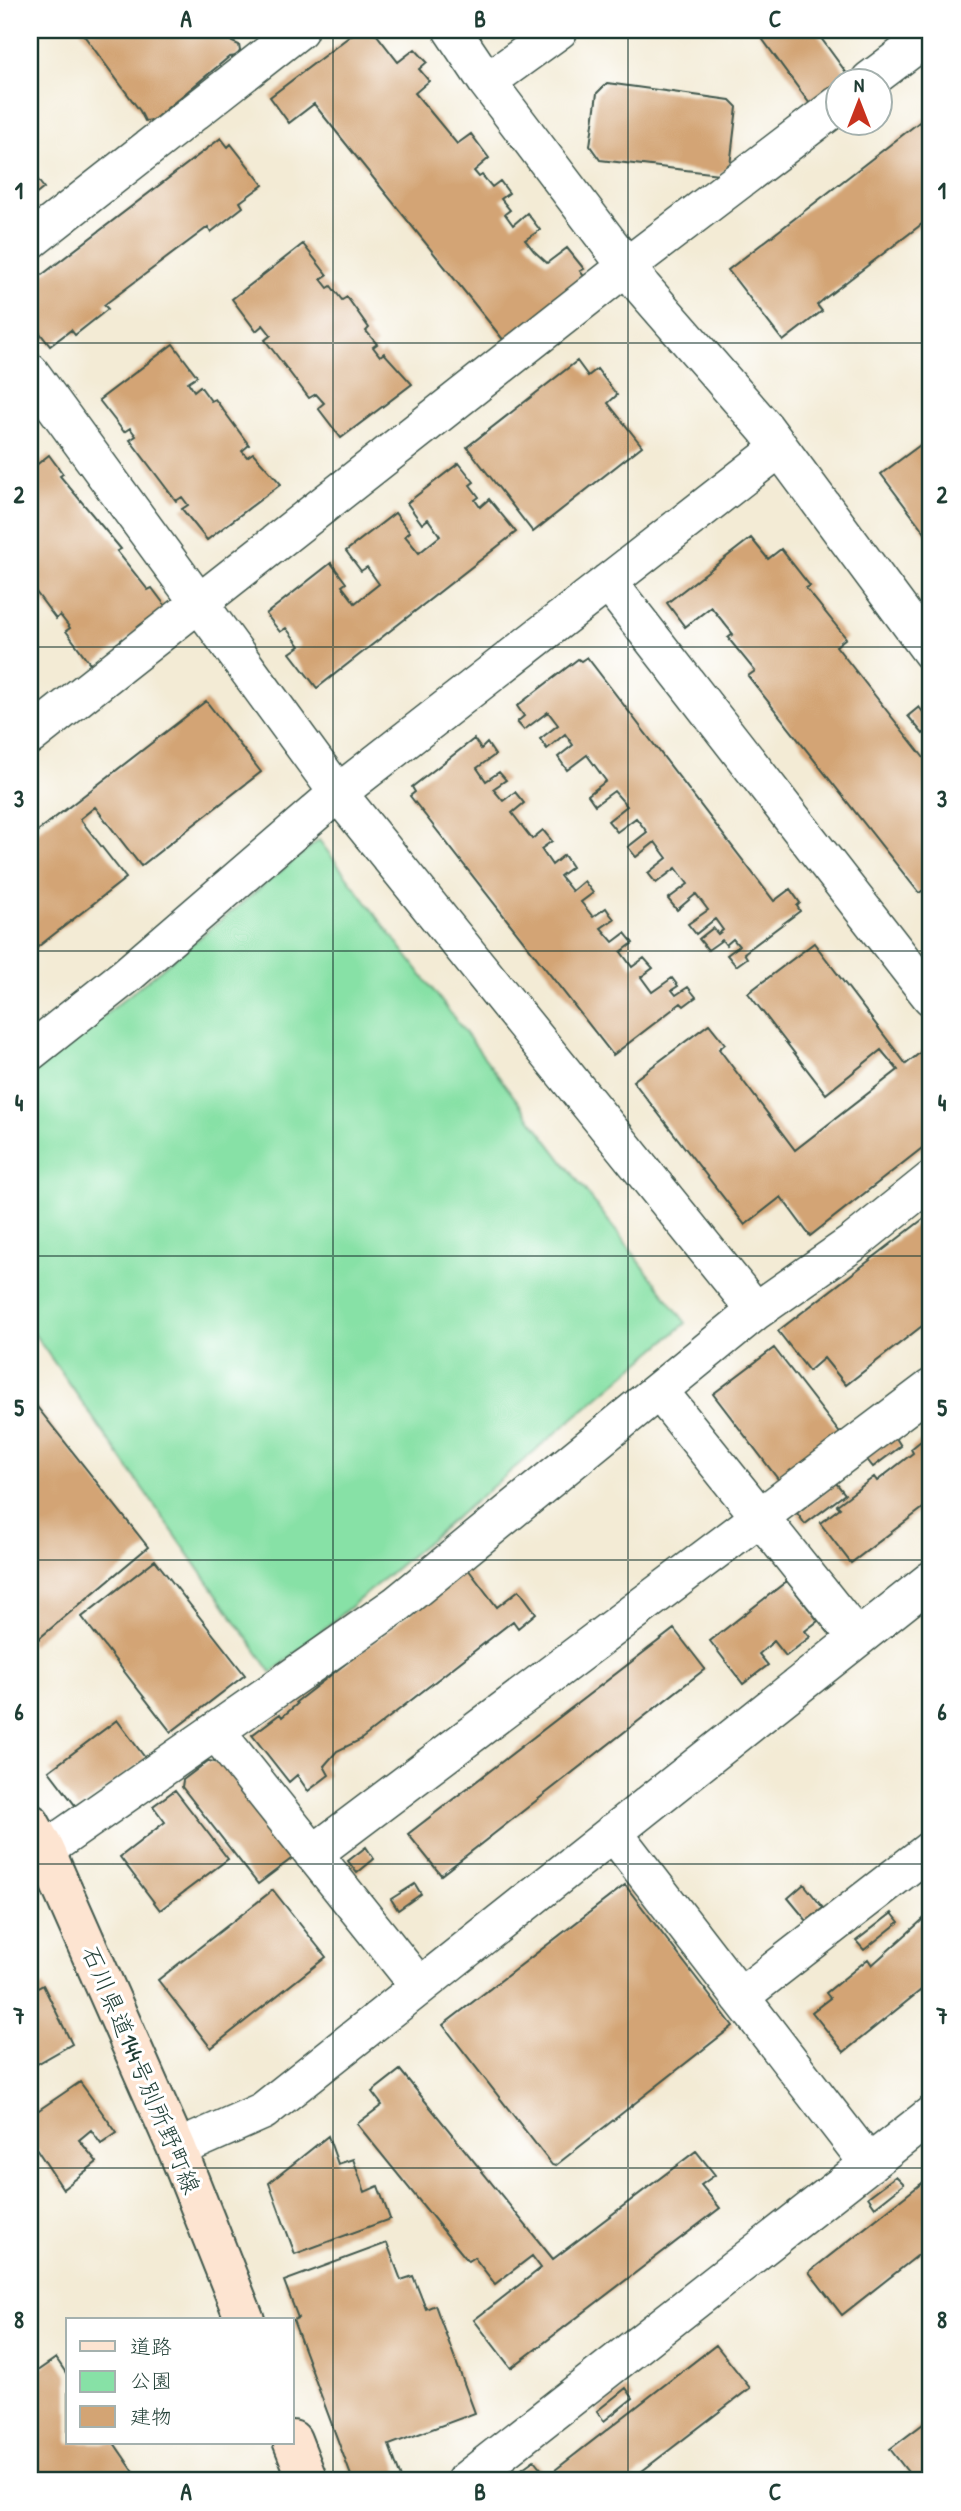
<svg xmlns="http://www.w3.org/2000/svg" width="961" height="2511" font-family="'Patrick Hand','Klee One',sans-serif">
<rect width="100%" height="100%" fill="#fff"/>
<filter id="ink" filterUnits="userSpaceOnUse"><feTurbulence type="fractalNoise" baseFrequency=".0143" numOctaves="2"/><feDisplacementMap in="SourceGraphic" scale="14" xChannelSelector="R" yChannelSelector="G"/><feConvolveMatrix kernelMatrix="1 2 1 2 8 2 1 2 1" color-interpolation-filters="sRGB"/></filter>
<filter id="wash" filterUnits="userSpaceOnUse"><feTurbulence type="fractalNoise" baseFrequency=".00686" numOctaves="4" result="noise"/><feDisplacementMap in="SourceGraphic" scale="28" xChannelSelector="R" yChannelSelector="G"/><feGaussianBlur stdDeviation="1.57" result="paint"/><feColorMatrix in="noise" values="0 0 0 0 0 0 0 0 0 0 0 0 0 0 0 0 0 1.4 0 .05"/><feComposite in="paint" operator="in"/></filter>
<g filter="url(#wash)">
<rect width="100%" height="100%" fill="#f3ebd5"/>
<path fill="#87e1a6" stroke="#538f6d" stroke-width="2" d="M319 840 686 1323 272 1673 30 1328V1076Z"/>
<g id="blocks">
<path fill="#d3a474" d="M80 30H222L232 42 239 45 240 51 237 56 229 57 153 120 145 121 140 111Z
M358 30H373L398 62 415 49 427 62 419 69 429 81 415 93 457 144 471 134 489 158 474 171 479 177 482 175 492 187 500 181 509 193 501 199 510 210 505 214 513 225 527 213 540 230 525 240 534 251 547 263 567 248 584 269 580 271 586 279 505 342 314 104 289 123 270 97Z
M763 30H815L848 75 810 104 758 33Z
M607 83 730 100 737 107 730 166 719 174 600 160 590 146 597 93Z
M931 113V217L824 299 817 305 822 311 783 341 728 270Z
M221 138 228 147 231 144 263 185 240 202 243 207 211 232 208 227 104 305 108 309 75 335 71 330 50 346 30 320V284Z
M30 170 44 188 30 199Z
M303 244 327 275 321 279 328 288 331 286 342 300 347 297 369 328 366 331 377 344 373 347 380 356 384 353 412 384 341 438 318 408 324 403 316 394 309 398 265 340 271 335 263 325 256 331 232 299Z
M173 344 197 376 188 382 194 391 200 386 211 401 215 399 249 445 242 451 247 457 253 453 281 484 207 540 182 509 188 505 182 497 176 501 130 440 136 436 130 428 124 432 99 400Z
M577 361 588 376 597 369 617 395 608 403 642 446 533 532 467 447Z
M931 437V541L881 474Z
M49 455 63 474 60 476 121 549 117 551 148 590 152 588 167 608 92 666 66 631 70 628 60 615 56 619 30 584V470Z
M459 463 474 482 470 485 479 497 475 500 480 507 489 499 516 532 317 688 290 653 300 646 286 628 280 632 266 614 331 563 346 583 342 586 355 603 379 584 367 567 361 571 346 551 395 513 410 532 405 536 419 553 440 536 428 519 422 524 407 503Z
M751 538 768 559 781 549 810 586 806 588 846 638 836 646 931 767V896L925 889 919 893 748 676 755 671 728 638 733 634 711 607 685 627 667 603Z
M587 657 774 901 790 889 800 903 797 906 800 911 744 953 747 958 736 966 727 955 739 946 733 939 726 945 722 940 708 950 699 939 713 928 718 934 723 930 715 919 696 934 688 924 708 910 696 894 677 910 668 899 688 884 676 868 656 883 648 873 667 858 655 842 636 857 628 847 647 832 636 818 617 832 608 821 627 806 614 791 595 805 588 795 606 781 587 755 567 770 558 757 573 745 565 734 547 749 540 739 558 725 548 712 524 730 517 722 524 716 517 706 578 659 581 661Z
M206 701 261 772 141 866 95 807 80 819 126 878 30 953V837Z
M919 707 931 722V727L923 734 908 716Z
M474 739 481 749 487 743 495 755 477 768 486 781 499 772 506 780 493 789 503 801 515 792 524 803 512 813 532 839 543 830 552 841 541 849 552 865 564 855 572 867 560 876 572 891 584 881 593 893 581 902 593 917 606 908 610 914 614 919 601 928 613 942 625 933 633 943 621 952 632 967 644 958 653 968 641 977 652 992 672 978 678 986 672 990 676 995 688 987 696 997 684 1006 681 1003 613 1055 410 796 415 792 412 787Z
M814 943 906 1064 926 1048 931 1055V1141L810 1236 781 1197 745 1225 633 1081 709 1024 725 1044 719 1049 795 1150 898 1070 881 1050 826 1094 748 993Z
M931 1213V1319L846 1385 824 1358 809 1371 778 1331Z
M774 1348 842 1436 781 1483 713 1394Z
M30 1398 148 1547 30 1646Z
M931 1433V1502L851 1563 820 1523 840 1508 837 1505 874 1477 877 1481 913 1453 911 1449Z
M894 1435 901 1446 873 1467 865 1457Z
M836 1483 845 1494 805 1524 797 1513Z
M155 1560 245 1675 171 1732 82 1617Z
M468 1569 497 1607 519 1590 536 1613 518 1628 513 1621 360 1740 337 1751 324 1766 329 1775 308 1791 297 1775 289 1782 252 1735 280 1714 282 1717 297 1704 296 1702Z
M787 1581 818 1621 805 1631 810 1637 786 1656 774 1641 759 1654 768 1665 743 1684 710 1641Z
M674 1629 705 1669 441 1875 408 1834Z
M117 1720 146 1759 78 1809 49 1771Z
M208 1761 222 1763 295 1856 258 1884 182 1787 183 1780Z
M175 1790 228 1859 160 1910 120 1857 165 1822 153 1806Z
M366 1847 374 1859 357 1873 348 1861Z
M415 1884 421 1894 398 1910 391 1899Z
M804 1884 823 1908 807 1921 788 1898Z
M625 1885 733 2026 555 2166 552 2165 443 2025Z
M273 1890 326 1957 211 2048 158 1980Z
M931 1912V1982L844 2052 812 2012 830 1998 826 1993 868 1959 872 1965Z
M892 1913 899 1922 864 1950 856 1941Z
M43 1985 72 2044 30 2068V1992Z
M400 2070 553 2259 696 2151 715 2175 701 2185 720 2208 511 2368 474 2320 541 2268 532 2256 495 2284 474 2257 468 2261 357 2124 382 2105 372 2092Z
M80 2082 117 2133 101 2144 91 2130 79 2140 97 2162 63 2189 30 2139V2116Z
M328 2136 338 2164 353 2159 365 2192 378 2186 390 2219 295 2254 269 2183Z
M896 2176 904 2184 875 2207 868 2197Z
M931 2176V2245L842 2315 809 2272Z
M387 2243 401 2280 413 2276 426 2309 435 2305 475 2413 389 2445 401 2478 392 2481H353L293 2320 298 2318 284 2281Z
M716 2345 750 2388 629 2481H541Z
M56 2358 68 2376V2443H114L140 2481H30V2376Z
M626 2388 633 2398 604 2421 597 2411Z
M931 2418V2481H915L890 2449Z
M534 2460 542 2470 527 2481H505Z"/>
</g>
</g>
<g filter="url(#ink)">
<use href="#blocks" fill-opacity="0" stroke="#3f574c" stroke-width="2"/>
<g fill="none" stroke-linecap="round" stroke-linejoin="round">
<defs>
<path id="minor" d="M452 30 487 82 643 288 765 428 931 652
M870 80 931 34
M487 82 559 30
M30 241 299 30
M30 372 338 793 756 1311
M608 582 931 997
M30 736 627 266 838 105
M30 1052 126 976 338 793 780 448
M659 1391 857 1638
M217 1733 419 1986
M613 1832 869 2164
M45 1850 396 1605 756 1311 853 1243 931 1180
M313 1854 931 1388
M740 1997 931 1849
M177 2149 263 2111 931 1580
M465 2481 931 2115"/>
<path id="secondary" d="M30 1823 45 1850 177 2149 245 2320
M292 2440 308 2481"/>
</defs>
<use href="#minor" stroke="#3f574c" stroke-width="40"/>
<use href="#secondary" stroke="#3f574c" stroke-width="42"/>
<use href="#minor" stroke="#fff" stroke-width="37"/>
<use href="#secondary" stroke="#fde4d1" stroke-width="38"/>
</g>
</g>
<path fill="none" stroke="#1f3d34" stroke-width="2" stroke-opacity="0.55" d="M333 30V2481M628 30V2481M30 343H931M30 647H931M30 951H931M30 1256H931M30 1560H931M30 1864H931M30 2168H931"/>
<g text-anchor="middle" stroke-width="6" stroke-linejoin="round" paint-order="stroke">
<g font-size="24" fill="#1f3d34" stroke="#fff">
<text transform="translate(141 2070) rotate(67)" y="8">石川県道144号別所野町線</text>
</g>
</g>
<rect width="961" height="2511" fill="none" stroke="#fff" stroke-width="77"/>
<rect x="66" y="2318" width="228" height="126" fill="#ffffff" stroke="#a5b1ae" stroke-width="2"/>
<rect x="80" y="2341" width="35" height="10" fill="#fde4d1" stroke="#a5b1ae" stroke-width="2"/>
<text x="130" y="2354" font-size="21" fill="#1f3d34">道路</text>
<rect x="80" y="2371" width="35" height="21" fill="#87e1a6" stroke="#a5b1ae" stroke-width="2"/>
<text x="130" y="2388" font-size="21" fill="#1f3d34">公園</text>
<rect x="80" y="2406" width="35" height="21" fill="#d3a474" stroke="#a5b1ae" stroke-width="2"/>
<text x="130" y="2424" font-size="21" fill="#1f3d34">建物</text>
<g transform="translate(859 102)"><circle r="33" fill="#ffffff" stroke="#a5b1ae" stroke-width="2"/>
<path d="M0-5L12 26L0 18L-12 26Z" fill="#c8321e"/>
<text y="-10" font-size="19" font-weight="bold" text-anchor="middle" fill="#1f3d34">N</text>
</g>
<rect x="38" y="38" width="884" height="2434" fill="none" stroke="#1f3d34" stroke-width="2.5"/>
<g font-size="23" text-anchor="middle" font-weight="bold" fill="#1f3d34">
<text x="186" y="27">A</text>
<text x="480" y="27">B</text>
<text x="775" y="27">C</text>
<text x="19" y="199">1</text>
<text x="942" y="199">1</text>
<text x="19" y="503">2</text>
<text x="942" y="503">2</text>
<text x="19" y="807">3</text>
<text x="942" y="807">3</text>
<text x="19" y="1111">4</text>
<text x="942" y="1111">4</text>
<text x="19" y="1416">5</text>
<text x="942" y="1416">5</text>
<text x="19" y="1720">6</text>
<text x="942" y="1720">6</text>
<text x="19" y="2024">7</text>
<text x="942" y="2024">7</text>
<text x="19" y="2328">8</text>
<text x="942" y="2328">8</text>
<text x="186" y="2500">A</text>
<text x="480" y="2500">B</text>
<text x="775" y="2500">C</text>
</g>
</svg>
